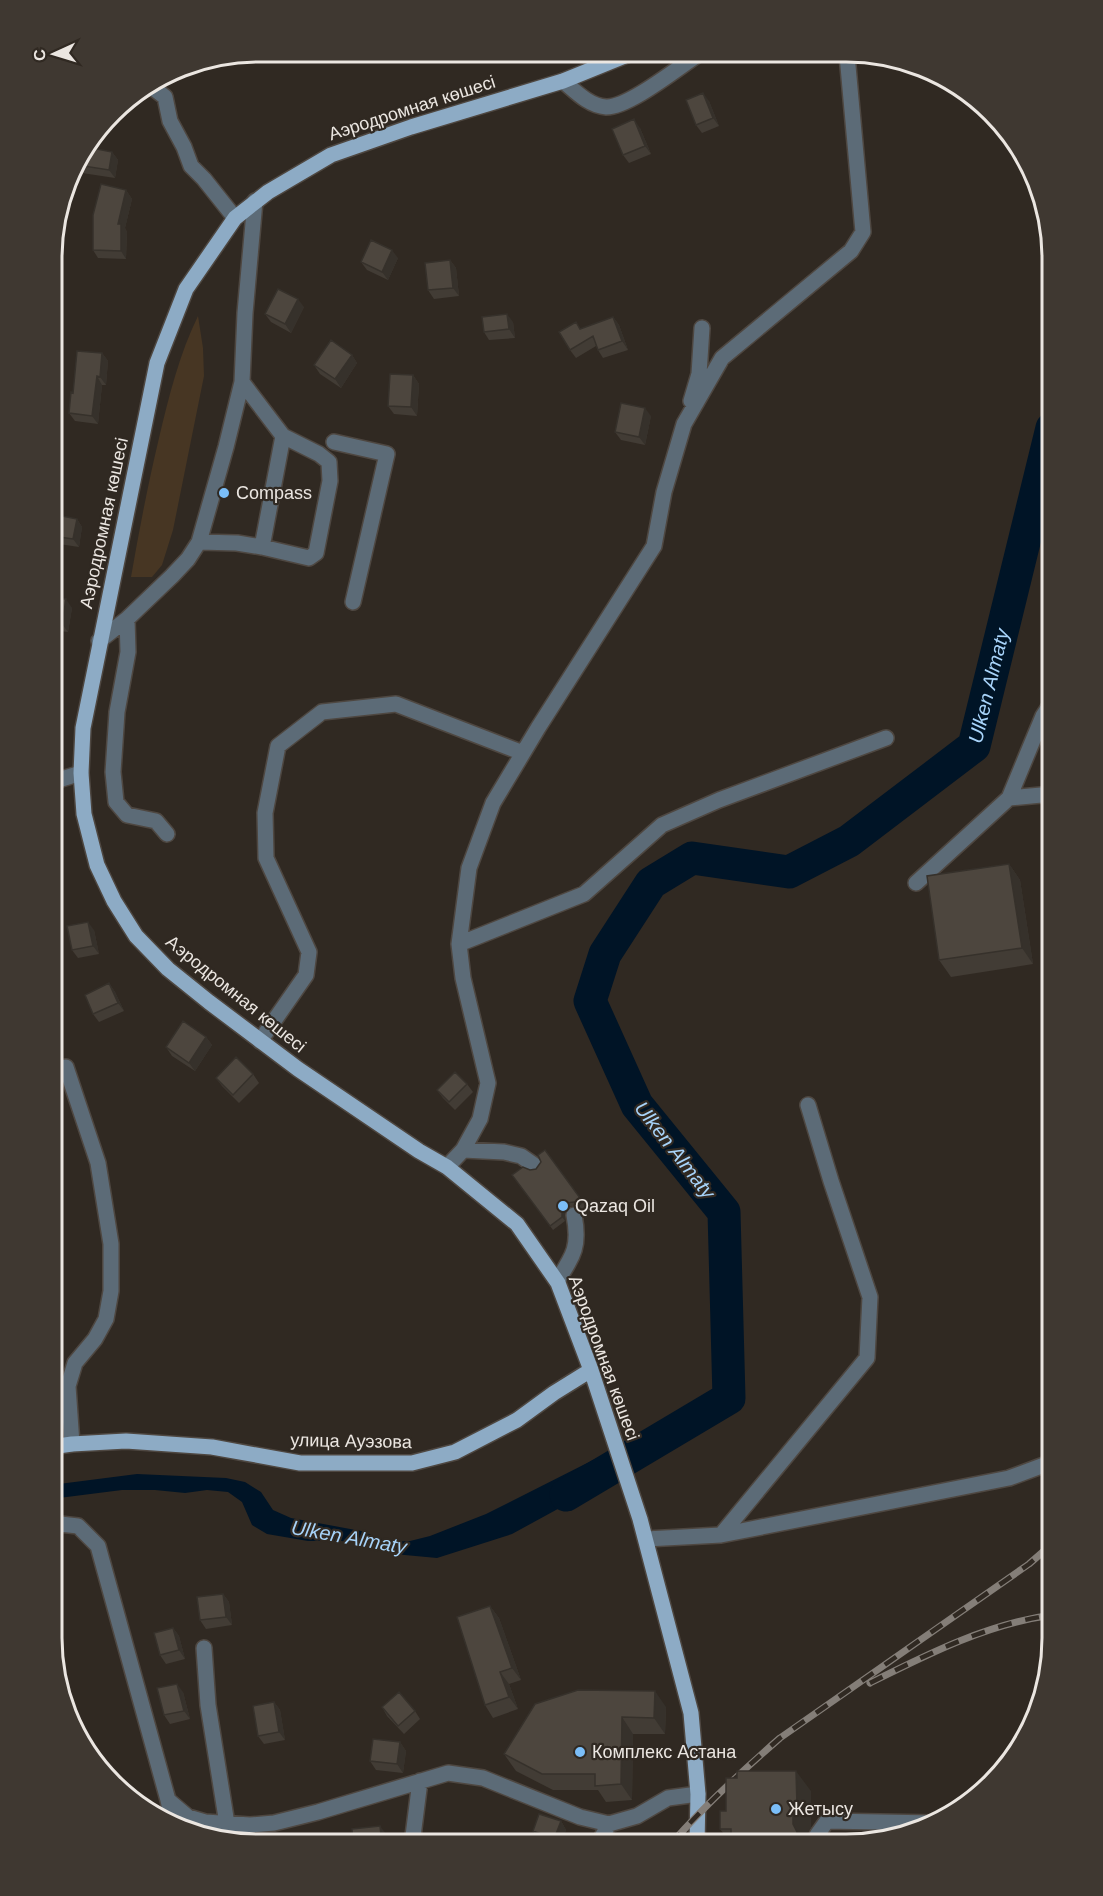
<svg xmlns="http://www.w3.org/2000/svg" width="1103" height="1896" font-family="Arial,sans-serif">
<rect width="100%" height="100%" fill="#302922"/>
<path fill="#473623" d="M198 316 203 348 204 376 173 530 162 565 152 577H131C139 531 148 484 159 438 169 396 179 355 198 316Z"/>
<path fill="#001426" d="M597 1458 609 1481 512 1534 437 1558 394 1554 369 1545 341 1541H308L267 1534 252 1525 242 1502 228 1492 207 1490 185 1493 155 1490H122L51 1499V1485L137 1474 226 1478 245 1482 261 1492 273 1510 291 1518 361 1531 389 1542 410 1541 430 1536 486 1514Z"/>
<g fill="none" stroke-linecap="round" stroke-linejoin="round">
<path stroke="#001426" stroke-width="33" id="s1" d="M566 1495 729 1398 724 1212 637 1105 590 1001 605 954 651 883 692 858 789 872 849 841 974 746 1052 428"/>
<defs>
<path id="minor" d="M563 81C575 91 589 106 606 107 628 108 679 67 699 54
M140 90 152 87 165 97 170 121 184 147 191 166 204 179 235 218
M691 401 699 374 702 328
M334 442 387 454 353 602
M199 542 237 543 262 547 309 558 316 553 330 481 329 462 319 454 283 436 242 382
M262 547 283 436
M127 619 128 652 117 712 113 772 116 802 127 815 156 821 167 834
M99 641 127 619 172 576 188 559 199 542 226 447 242 382 245 313 255 201
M52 782 81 773
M1009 798 1052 794
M916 883 1009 798 1043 716 1052 702
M459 944 584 894 662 825 719 800 886 738
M260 1041 306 975 309 952 266 858 265 813 278 746 322 712 396 704 523 753
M52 1074 66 1067 98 1163 111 1244V1291L106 1319 95 1339 75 1363 68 1386 72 1444
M463 1150 504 1152 521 1156 534 1165
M447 1167 463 1150 480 1119 488 1083 463 978 459 944 469 868 493 803 538 728 654 546 664 492 684 424 722 358 851 251 863 232 847 55
M557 1281C574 1255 580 1246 574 1215
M51 1523 78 1526 98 1546 168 1800 188 1817 205 1822 250 1825 274 1823 318 1812 448 1773 483 1778 580 1817 609 1824 637 1816 668 1798 698 1794
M721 1535 867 1358 870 1297 831 1181 808 1105
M646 1539 721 1535 1009 1478 1052 1462
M204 1648 208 1705 227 1824
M168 1800 174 1827
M412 1844 420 1781
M598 1844 609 1824
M817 1845V1835L827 1821 934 1823"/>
<path id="major" d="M632 53 563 81 411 127 331 155 268 192 235 218 186 289 157 363 83 728 81 773 84 814 97 865 114 901 136 936 168 969 209 1002 298 1069 419 1151 447 1167 517 1224 558 1283 591 1370 640 1519 691 1713 698 1794 697 1845
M51 1447 72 1444 126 1441 212 1447 300 1463H412L455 1452 517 1420 554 1393 591 1370"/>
</defs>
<use href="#minor" stroke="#4e4741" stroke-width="18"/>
<use href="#major" stroke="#4e4741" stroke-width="18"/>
<use href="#minor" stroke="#5c6b77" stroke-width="15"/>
<use href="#major" stroke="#8dabc5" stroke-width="15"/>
<defs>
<path id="rail" d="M870 1683C928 1654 987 1624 1052 1615
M671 1844C704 1806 742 1771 780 1738L1029 1564 1052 1544"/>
</defs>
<use href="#rail" stroke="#847e78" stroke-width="7"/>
<use href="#rail" stroke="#302922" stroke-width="4.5" stroke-dasharray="14" stroke-linecap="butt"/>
</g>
<path fill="#423c35" d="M709 101 719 126 702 133 696 125Z
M640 128 651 154 629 163 623 155Z
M112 152 118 160 115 178 82 173 77 165Z
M126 190 132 199 125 228 127 232 126 259 98 258 93 250Z
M398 258 388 280 367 270 361 262Z
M450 260 456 268 459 296 434 299 428 290Z
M304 307 291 333 271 322 265 314Z
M613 317 619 325 628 350 603 358 598 350 596 346 576 358 570 350 576 322 580 329Z
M513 322 515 338 489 340 484 332Z
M102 353 108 361 106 385H102L98 424 75 421 69 413 73 393Z
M352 355 357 363 341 388 320 374 314 365Z
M413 375 419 384 417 416 394 414 388 406Z
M651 416 645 445 621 440 615 432Z
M52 514 77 519 82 527 79 547 52 543Z
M52 598 72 608 68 632 52 630Z
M1009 864 1020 880 1033 964 951 977 939 960Z
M94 930 99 954 78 958 72 950Z
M109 983 115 992 124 1011 99 1022 93 1014Z
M206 1037 212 1045 195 1071 172 1056 166 1047Z
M253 1074 259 1083 239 1103 222 1086 216 1078Z
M467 1084 473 1092 455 1110 443 1098 437 1090Z
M52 1090 60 1110 52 1113Z
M545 1150 586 1206 582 1209 577 1206 568 1207 565 1212V1221L553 1230 512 1175 536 1169 541 1162Z
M223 1594 229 1602 232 1625 206 1629 200 1620Z
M490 1606 499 1618 521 1680 509 1684 518 1709 493 1718 485 1705Z
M173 1628 179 1636 185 1659 166 1664 160 1655Z
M183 1692 190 1719 170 1724 164 1715Z
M274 1702 280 1710 285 1740 264 1744 258 1736Z
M535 1704 666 1707 665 1734H633L632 1800 606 1802 598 1790H553L516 1771 504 1754Z
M382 1707 415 1711 420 1719 404 1734 387 1716Z
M400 1742 406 1751 403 1773 376 1770 370 1761Z
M811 1791V1827L807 1834V1845H732L720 1829 726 1811Z
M561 1821 566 1830 561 1844H551L539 1840 533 1831Z"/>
<path fill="#36312b" d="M703 93 709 101 719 126 713 118Z
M634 119 640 128 651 154 645 146Z
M112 152 118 160 115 178 109 170Z
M126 190 132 199 125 228 127 232 126 259 121 251 118 224Z
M392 250 398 258 388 280 382 272Z
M450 260 456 268 459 296 453 288Z
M298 299 304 307 291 333 285 324Z
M507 314 513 322 515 338 509 329Z
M613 317 619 325 628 350 622 341Z
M102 353 108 361 106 385 100 377Z
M352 355 357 363 341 388 335 379Z
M413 375 419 384 417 416 411 407Z
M97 376 102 385 98 424 92 416Z
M645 408 651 416 645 445 639 437Z
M52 427 57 433 52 457Z
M77 519 82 527 79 547 73 539Z
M66 599 72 608 68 632 62 624Z
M1009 864 1020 880 1033 964 1022 948Z
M88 922 94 930 99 954 93 946Z
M109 983 115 992 124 1011 118 1003Z
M206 1037 212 1045 195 1071 189 1063Z
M52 1090 60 1110 54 1101 52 1096Z
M565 1203 568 1207 565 1212V1221L562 1217V1208Z
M223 1594 229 1602 232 1625 226 1617Z
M490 1606 499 1618 521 1680 512 1668Z
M173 1628 179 1636 185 1659 179 1650Z
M500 1672 509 1684 518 1709 509 1697Z
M177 1684 183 1692 190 1719 184 1711Z
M655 1691 666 1707 665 1734 654 1718Z
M274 1702 280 1710 285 1740 279 1732Z
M622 1717 633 1734 632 1800 621 1784Z
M400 1742 406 1751 403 1773 397 1764Z
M796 1771 811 1791V1827L807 1834V1845H802L797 1837 793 1824Z
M561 1821 566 1830 561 1844H557L554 1839Z
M380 1826 386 1834 387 1844H382Z
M784 1837 790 1845H784Z"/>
<path fill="#4d463e" stroke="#36312b" stroke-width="1.5" d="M703 93 713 118 696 125 686 100Z
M634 119 645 146 623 155 612 129Z
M87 147 112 152 109 170 77 165 78 159Z
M101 184 126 190 118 224H121V251L93 250V215Z
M371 240 392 250 382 272 361 262Z
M450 260 453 288 428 290 425 263Z
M278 289 298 299 285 324 265 314Z
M507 314 509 329 484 332 482 317Z
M613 317 622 341 598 350 593 336 570 350 559 332 576 322 580 329Z
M331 340 352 355 335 379 314 365Z
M77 351 102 353 100 377 97 376 92 416 69 413 71 392 73 393Z
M390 374 413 375 411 407 388 406Z
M621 403 645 408 639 437 615 432Z
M52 514 77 519 73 539 52 536Z
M52 598 66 599 62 624 52 623Z
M1009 864 1022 948 939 960 927 876Z
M88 922 93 946 72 950 67 926Z
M109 983 118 1003 93 1014 85 995Z
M183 1021 206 1037 189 1063 166 1047Z
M236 1057 253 1074 233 1095 216 1078Z
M455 1072 467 1084 449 1102 437 1090Z
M545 1150 583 1202 579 1205 574 1202 565 1203 562 1208V1217L550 1226 512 1175 523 1167 530 1170 536 1169 541 1162 538 1155Z
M223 1594 226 1617 200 1620 197 1597Z
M490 1606 512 1668 500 1672 509 1697 485 1705 457 1617Z
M173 1628 179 1650 160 1655 154 1633Z
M177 1684 184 1711 164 1715 157 1688Z
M578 1690 655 1691 654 1718 622 1717 621 1784 595 1786V1774H542L504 1754 535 1704Z
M399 1692 415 1711 398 1726 382 1707Z
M274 1702 279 1732 258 1736 253 1706Z
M373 1739 400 1742 397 1764 370 1761Z
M737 1771H796L797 1806 793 1814V1824L797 1832V1837H784V1845H755L756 1837H731V1829H720V1811H726V1778H737Z
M539 1814 561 1821 554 1839 533 1831Z
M380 1826 382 1844H353L352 1829Z
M914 1833 846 1845H828V1834Z"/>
<g fill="#7bbef8" stroke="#302922" stroke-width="2">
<circle cx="224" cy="493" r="6"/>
<circle cx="563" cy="1206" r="6"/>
<circle cx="580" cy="1752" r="6"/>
<circle cx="776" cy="1809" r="6"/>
</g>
<g text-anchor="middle" stroke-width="4.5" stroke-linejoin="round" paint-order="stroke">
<g font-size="18" fill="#ebe6e1" stroke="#302922">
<text transform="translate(412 108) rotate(-18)" y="6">Аэродромная көшесі</text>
<text transform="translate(104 523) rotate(-78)" y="6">Аэродромная көшесі</text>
<text transform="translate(236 994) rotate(39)" y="6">Аэродромная көшесі</text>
<text transform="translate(604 1358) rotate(70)" y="6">Аэродромная көшесі</text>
<text transform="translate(351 1441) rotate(1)" y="6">улица Ауэзова</text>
</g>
<g font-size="18" fill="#ebe6e1" stroke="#302922" text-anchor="start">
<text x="236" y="499">Compass</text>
<text x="575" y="1212">Qazaq Oil</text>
<text x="592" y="1758">Комплекс Астана</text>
<text x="788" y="1815">Жетысу</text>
</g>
<g font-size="20" font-style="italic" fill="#a7d3f9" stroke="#302922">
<text dy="7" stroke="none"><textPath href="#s1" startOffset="1194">Ulken Almaty</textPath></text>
<text transform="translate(675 1150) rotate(52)" y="7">Ulken Almaty</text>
<text transform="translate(349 1537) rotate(10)" y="7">Ulken Almaty</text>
</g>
</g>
<path d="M0 0H1103V1896H0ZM258 62H846A196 196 0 0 1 1042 258V1638A196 196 0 0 1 846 1834H258A196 196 0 0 1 62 1638V258A196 196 0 0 1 258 62Z" fill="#3f3831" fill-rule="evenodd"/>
<path fill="none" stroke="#ebe6e1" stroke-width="3" d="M258 62H846A196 196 0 0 1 1042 258V1638A196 196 0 0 1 846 1834H258A196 196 0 0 1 62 1638V258A196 196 0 0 1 258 62Z"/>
<g transform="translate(54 54) rotate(266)" stroke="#302922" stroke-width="4.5" paint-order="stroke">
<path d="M0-4.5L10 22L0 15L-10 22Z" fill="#ebe6e1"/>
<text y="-9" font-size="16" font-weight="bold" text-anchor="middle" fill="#ebe6e1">С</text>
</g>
</svg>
